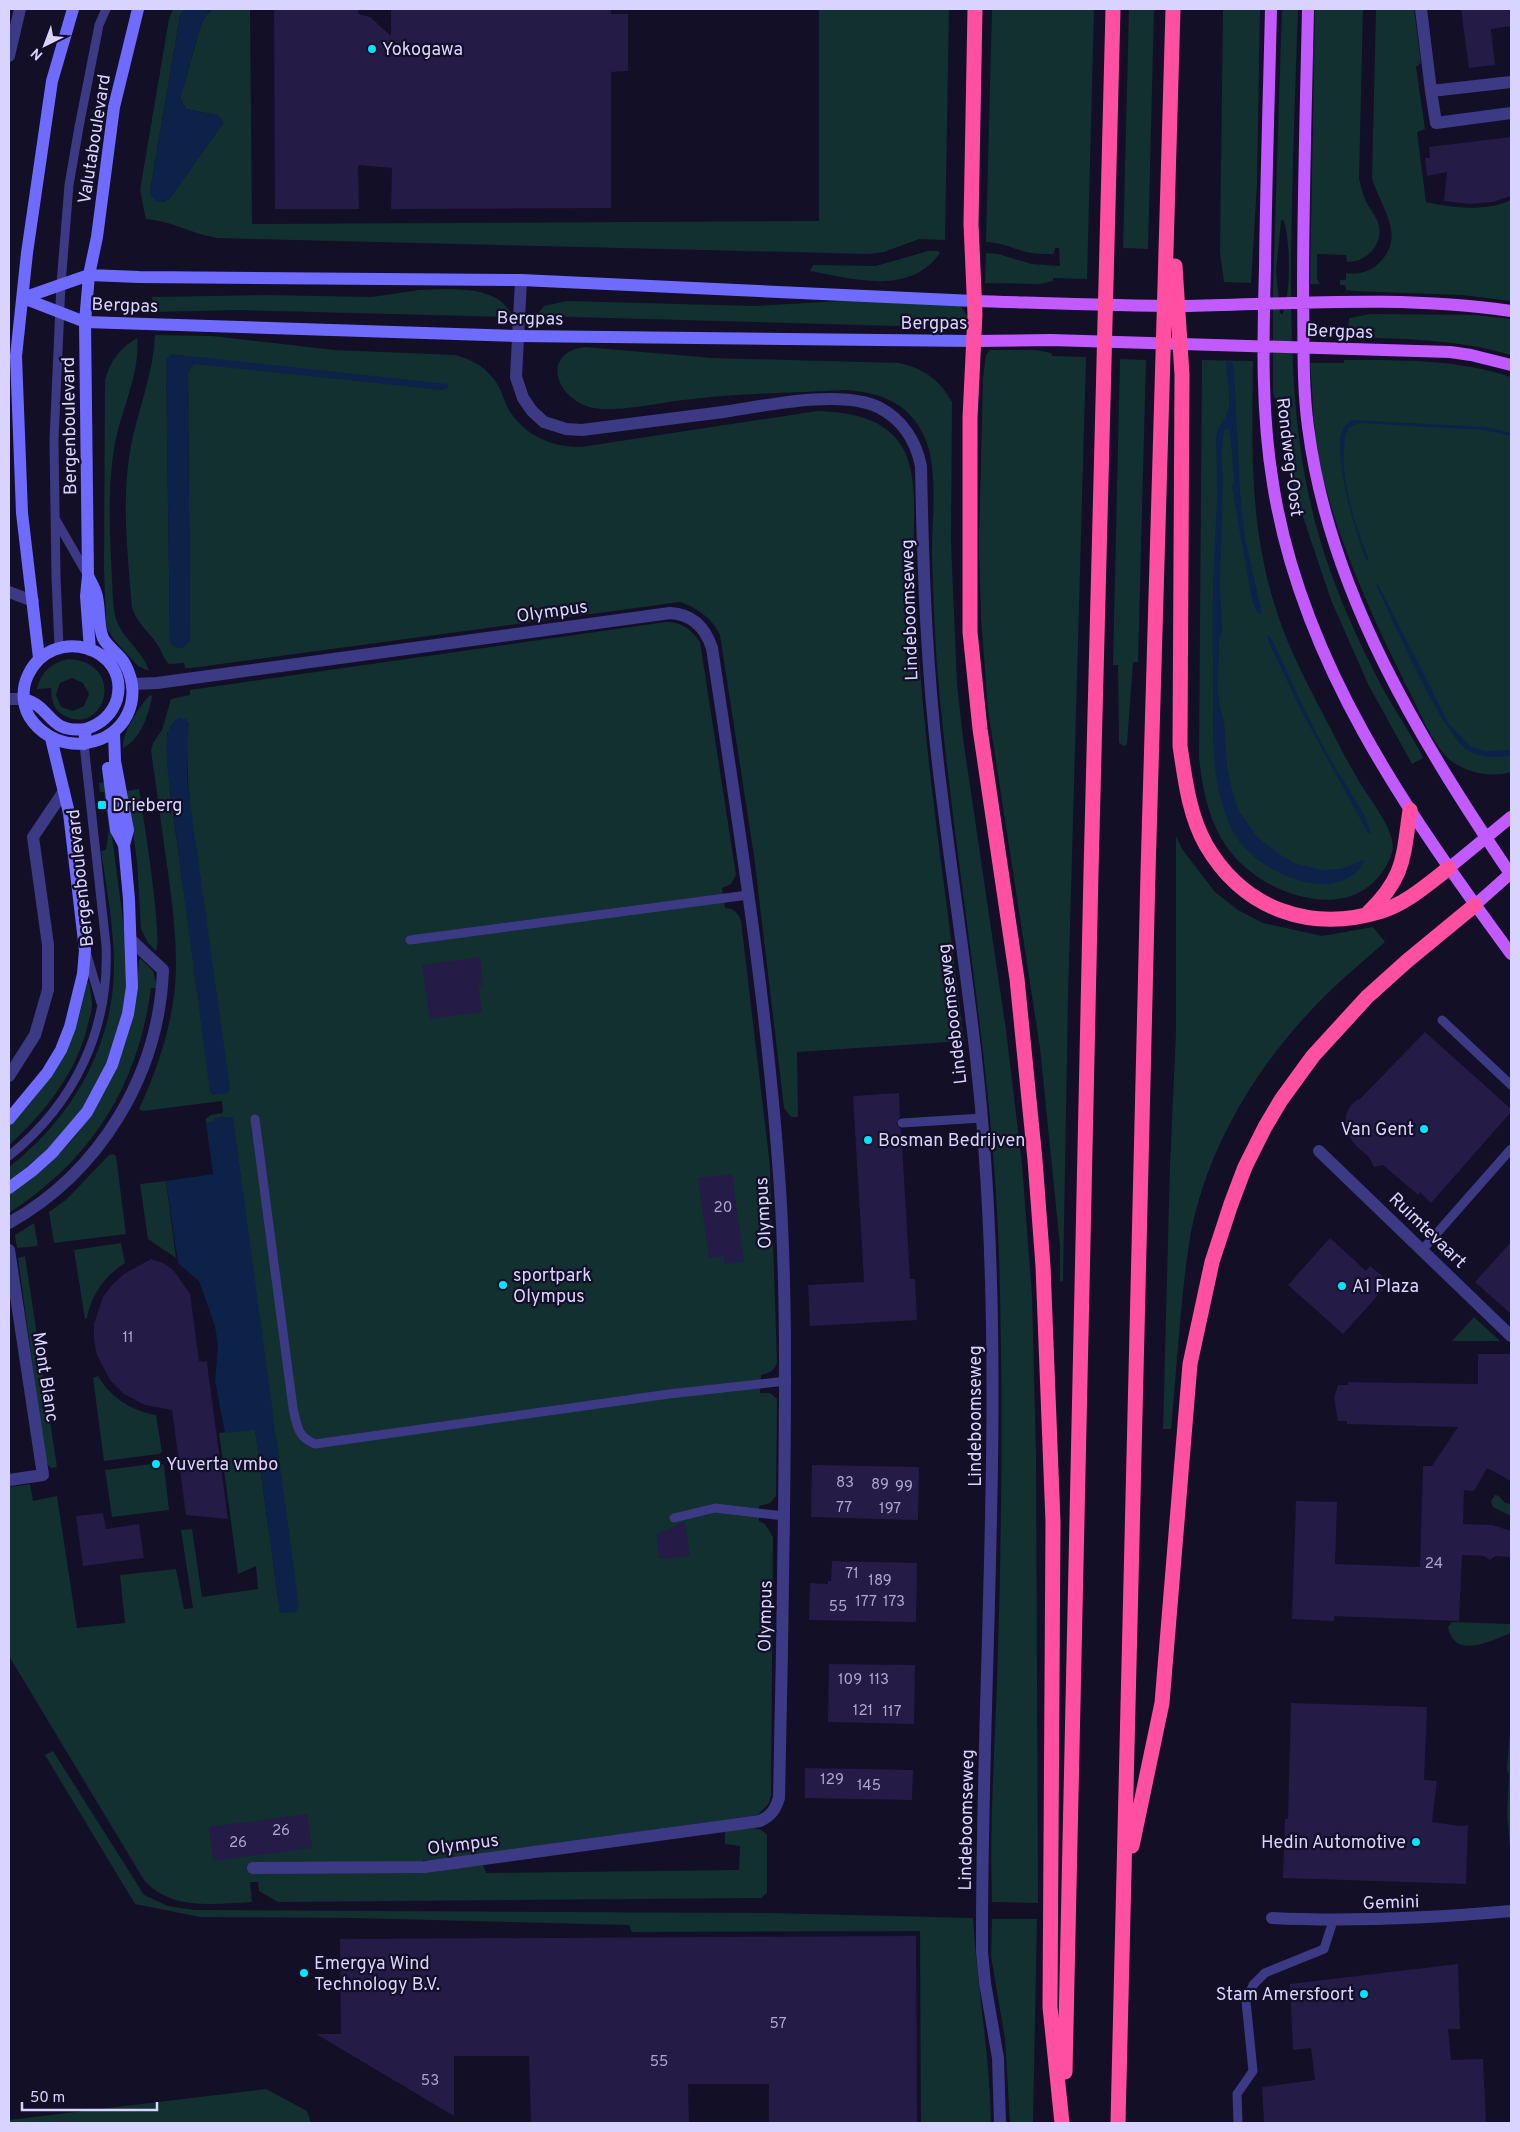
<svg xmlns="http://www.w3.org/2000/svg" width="1520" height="2132" font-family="Overpass,sans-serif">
<rect width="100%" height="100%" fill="#130f26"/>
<path fill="#12302f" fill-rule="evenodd" d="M173 9H184L180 16 150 191 162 202 169 199 223 123 216 115 186 109 180 99 201 25 206 15 213 9H250L252 224 819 221V9H949L945 240 919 239 884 252 869 254 217 238C192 234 172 221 146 219L140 190 169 19Z
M992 9H1094L1087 279 1053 278V281L1039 284 985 283 986 253 998 254 1032 264 1060 266 1059 248H1055L1054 254C1045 254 1035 254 1026 252 1012 248 1000 242 986 242Z
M1129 9H1154L1148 249 1123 248Z
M1223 9H1260L1257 184 1251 283 1224 282 1220 252Z
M1282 9H1298C1295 93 1292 178 1291 262 1291 355 1293 446 1319 536 1334 588 1357 639 1382 687 1395 711 1411 733 1423 758L1412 764 1368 684 1331 600 1296 496 1286 454 1273 391V289ZM1283 219C1291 239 1291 296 1282 315L1280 313 1276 271 1281 221Z
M1315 9H1363L1359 179C1361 187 1363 194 1366 202 1370 209 1375 215 1378 222 1385 244 1367 262 1347 262L1346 255 1317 254V279L1320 284H1310Z
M1376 9H1414L1421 63 1416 67 1425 129 1417 132 1426 202C1453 208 1485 212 1511 200V301L1462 295 1352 291 1346 290 1345 285H1340V280H1346V273C1358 275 1369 272 1378 264 1408 236 1380 207 1372 178Z
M928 251H938L940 253C910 296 854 279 810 271L813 265 876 266Z
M419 290C448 290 496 283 512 315L509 317 237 310 154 312 152 297 264 295 372 297Z
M861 300 960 305 969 319 967 328 536 316 544 306 567 301 754 306Z
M1371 314 1475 315 1511 319V355C1458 339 1403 339 1348 337L1349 318Z
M155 335 212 336 334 350 455 355C474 360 491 370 500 389 503 396 505 403 509 410 525 436 552 447 581 447L817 411C850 412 889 418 905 452 918 482 913 517 914 549 914 584 916 620 919 655 928 784 949 913 964 1041L797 1052 798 1117H791L784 1108 754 856 720 635C713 619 696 607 680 602L191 668H185L184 663 169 664C163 659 162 650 157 644 148 631 137 623 132 608 128 558 122 508 129 458 135 416 153 378 155 335ZM166 360 447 389 194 363 188 373 190 641 182 648 175 647 170 642Z
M137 338C141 373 119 415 114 449 107 493 110 535 112 579 113 593 112 610 118 624 126 641 143 652 149 671L138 666 115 641 108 630 106 620 104 569 105 380C110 361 120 348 137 338Z
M584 347 712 358 899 363C923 368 940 380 952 402L951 542 957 684 963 738 1006 1030 1022 1164 1032 1295 1036 1453 1038 1903 992 1902C989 1818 996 1734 998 1650 1002 1519 1003 1387 999 1256 993 1069 958 886 940 700 935 650 933 600 932 550 932 515 939 465 923 434 908 402 878 392 845 390 794 393 743 393 693 399 667 401 617 413 594 408 557 401 539 354 584 347Z
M990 350H1036L1051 353 1052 356 1086 357 1068 999 1063 1281 1060 1282V1246L1040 1048 988 710 981 617 979 543 983 378 986 355Z
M1120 359 1146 360 1138 662H1133L1127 744 1124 746 1119 743 1118 665H1113Z
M1202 360 1253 361C1252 445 1249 521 1274 603 1288 651 1314 696 1337 741 1344 755 1351 768 1359 781 1369 799 1392 825 1393 847 1393 851 1390 859 1388 862 1356 929 1260 896 1227 847 1208 820 1203 790 1199 758Z
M1344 360C1400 360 1457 359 1511 377V772C1492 778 1466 773 1450 760 1434 746 1421 715 1411 695 1373 619 1338 544 1319 461 1313 432 1313 393 1310 363H1344Z
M666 622C682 622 691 629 700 642L736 875 731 884 722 888 725 908C733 908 738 912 741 921L770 1166 772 1236 761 1237 760 1242 773 1241 777 1362C775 1371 769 1373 761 1375L760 1393H770L777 1399 776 1496 770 1503 759 1506V1521L765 1524 773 1537 771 1795 769 1803 758 1815 440 1860H423V1873L483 1865 486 1873 739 1870 740 1846 725 1844V1831C738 1829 757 1823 767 1835V1893L761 1898 278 1902 259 1891 258 1882H250L252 1902C215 1904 171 1911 144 1880L9 1656V1487L30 1484 33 1501 57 1496 77 1628 125 1623 120 1575 176 1569 184 1609 193 1608 181 1530 192 1529 202 1597 258 1589 256 1566 238 1574 219 1433 255 1429 280 1613 224 1117 216 1118 213 1122 206 1123V1119L210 1115 223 1113 222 1101 143 1111 139 1109C157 1070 171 1029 175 986 178 947 173 910 168 872 162 831 157 791 151 751L153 743 162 730 171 699 190 695V690ZM167 732 187 745 188 784 220 1094H212L170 792 167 756Z
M68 659C129 662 104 739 63 715 53 709 51 699 51 688L37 689C41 672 51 663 68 659ZM72 678 83 683 89 694 84 706 73 711 61 707 56 695 60 683Z
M150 695 152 696C149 715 140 740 123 748 121 734 140 705 150 695Z
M105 782 126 944 127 987 123 1013 107 1063 82 1109 48 1149 9 1182V1167C71 1119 113 1048 114 968 114 929 107 890 101 851L106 850 109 829 104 792H100L99 783Z
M139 789C143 814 163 937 156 951L148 943 141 929 137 861 127 791Z
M1176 836 1182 849 1215 892 1238 910 1263 923 1322 936 1373 927 1385 942C1366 959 1346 975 1328 993 1260 1059 1204 1149 1189 1244 1180 1305 1177 1368 1171 1429H1163L1170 1165 1176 1032Z
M141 959 153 971 157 988H151C138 1086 92 1159 9 1213V1194C92 1143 134 1056 139 960Z
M89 982C90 990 92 998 92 1005 92 1012 89 1018 88 1024 77 1072 45 1113 9 1145V1125C34 1105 67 1054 77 1024 81 1011 84 996 87 983Z
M113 1154 116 1156 126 1234 54 1243 49 1212 67 1199 109 1155Z
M166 1181 176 1258 148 1239 140 1184Z
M34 1223 38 1246 17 1248 15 1235Z
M121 1243 125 1263C105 1276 91 1295 87 1318L85 1319 74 1250Z
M25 1256 57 1467 51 1468 46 1463 18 1258Z
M1474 1317 1500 1341H1452Z
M98 1376C111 1398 132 1411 156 1415L162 1452 159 1454 104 1461 93 1378Z
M160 1463 164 1465 169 1510 112 1517 105 1470Z
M1495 1495 1499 1496 1505 1503 1511 1504V1516L1493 1507 1491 1501Z
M1452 1622 1511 1624V1633C1492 1640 1455 1661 1448 1627Z
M1511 1719V1859L1507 1813 1509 1776 1507 1769Z
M53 1751 144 1895 168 1906 194 1910 767 1913 973 1918C977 1987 990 2054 991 2123H921L920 1931 632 1932 629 1925 354 1918 200 1917 135 1904 45 1755Z
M992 1919H1037L1033 2123H1010L1005 2039 991 1956Z
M266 2089 307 2111 311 2123H9V2120Z"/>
<path fill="#0c2248" d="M184 9H213L206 15 201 25 180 99 186 109 217 115 222 119 223 123 169 200 157 202 151 196 150 191 180 16Z
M171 354 447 384 449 387 442 390 194 364 188 373 190 641 182 648 175 647 170 643 166 360Z
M1226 361 1232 362 1234 368 1240 493 1245 538 1262 614H1258L1252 600 1232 487 1234 479 1231 441 1229 430 1226 429 1224 430 1221 455 1223 477 1220 584 1222 632 1219 641 1218 691 1219 704 1224 721 1227 765 1232 790 1239 811 1257 837 1279 854 1294 863 1321 870 1341 869 1364 860C1361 874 1341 883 1329 884 1297 887 1251 863 1235 835 1205 781 1215 715 1213 657 1212 618 1213 578 1215 539 1216 518 1218 496 1217 475 1217 462 1216 450 1216 437 1217 427 1226 420 1228 410 1232 396 1226 376 1226 361Z
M1351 420 1487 427 1511 433V436L1484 430 1411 426 1360 423 1348 428C1335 465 1354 524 1369 559L1366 560C1356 534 1331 452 1343 429 1345 426 1349 422 1351 420Z
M1378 584 1449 724 1471 747 1486 751 1511 750V754C1502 759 1480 757 1470 752 1440 733 1394 621 1376 585Z
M1267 635 1271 638C1291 679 1308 720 1331 760 1344 784 1364 807 1371 834L1368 833 1303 714 1269 643Z
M179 718 186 719 189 724 187 745V780L230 1089 227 1093 213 1095 210 1092 168 774C167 757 161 727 179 718Z
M233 1117 298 1600 299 1606 296 1612 280 1613 255 1430 225 1433 215 1381 218 1346 215 1326 199 1281 178 1263 166 1181 213 1174 206 1123 213 1122 216 1118Z"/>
<path fill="#241b47" d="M274 9H358V14L370 17 391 36V9H611V14H628V71L611 72V208L391 209 392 168 358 165 359 209H275Z
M1461 9H1511V26L1491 29 1495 65 1469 68Z
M1511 137V196L1493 202 1469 204 1444 201 1447 172 1427 176 1425 158H1430L1429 147Z
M480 957 483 986 478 987 482 1012 430 1019 422 965Z
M1425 1032 1511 1109V1112L1431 1203 1420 1192 1418 1195 1383 1165 1374 1167 1369 1157 1356 1146 1350 1138 1345 1124 1346 1114 1351 1105 1358 1099 1359 1100Z
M899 1093 900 1117 896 1124 901 1129 910 1279H915L917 1320 810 1326 808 1285 864 1282 853 1096Z
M732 1174 744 1262 724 1264V1256L709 1258 698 1178Z
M1330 1238 1366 1271 1370 1266 1390 1282 1343 1334 1288 1285Z
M1511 1242V1314L1475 1282Z
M151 1259 165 1264 174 1271 190 1294 199 1361 207 1362 208 1371 228 1519 186 1515 172 1410 145 1405 124 1394 110 1380 97 1355 94 1340V1324L103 1297 112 1285 124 1274Z
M1478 1354H1511V1481L1487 1468 1474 1491 1464 1490 1463 1524 1492 1525 1511 1531V1557L1495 1556 1490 1560 1484 1556 1462 1555 1459 1621 1334 1616V1621L1292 1619 1296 1501 1337 1502 1335 1564 1420 1567 1423 1466H1432L1458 1427 1347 1424V1421H1338L1334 1398 1338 1385H1348V1382L1478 1384Z
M812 1465 919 1467 918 1520 811 1517Z
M103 1513 106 1529 139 1524 144 1558 83 1566 76 1516Z
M685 1522 690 1556 659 1559 657 1534Z
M832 1561 917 1563 916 1622 809 1620 810 1583 828 1584V1581H831Z
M829 1664 915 1665 914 1724 828 1722Z
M1291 1703 1427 1707 1424 1780 1437 1781 1432 1822 1460 1826 1468 1825 1466 1884 1283 1878 1285 1819H1288Z
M805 1768 913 1770 912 1800 805 1798Z
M307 1814 312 1848 213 1861 209 1827Z
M916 1936 917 2122H769V2084H688L689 2123H531L529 2056H454V2116L316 2034H341L340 1939Z
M1458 1964 1460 2029H1448L1451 2060 1483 2059 1486 2123H1264L1262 2087 1315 2080 1311 2048 1293 2050 1290 1984Z"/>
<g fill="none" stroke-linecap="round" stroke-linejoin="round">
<path stroke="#3d3a85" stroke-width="9" d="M56 520 87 574
M59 647 56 577 54 440 61 284 69 185 79 127 99 25 106 9
M410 940 748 895
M87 955 101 1003
M1442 1020 1511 1085
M255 1119 293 1408C297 1425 297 1437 315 1444L669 1394 786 1381
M902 1123 982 1118
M9 1156C75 1103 110 1029 106 945L84 744
M1423 1249 1511 1149
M674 1518 715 1508 784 1516
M1238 2123 1237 2094 1253 2071 1246 2001 1253 1985 1265 1973 1324 1949 1333 1921"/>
<path stroke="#3d3a85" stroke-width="12" d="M1421 9 1431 91
M9 56 20 9
M1511 82 1431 91 1436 123 1511 113
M521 280 516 377 523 398 532 411 544 422 566 429 582 430C629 424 676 418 723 412 763 406 840 389 878 407 902 419 916 441 921 466 923 574 927 681 941 788 956 911 977 1035 985 1159 1004 1423 981 1688 982 1952L985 1983 998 2058 1000 2123
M9 592 33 601
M132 684 157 683 670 613C692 614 705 627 712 648 739 828 768 1008 780 1189 787 1297 785 1406 784 1514 783 1609 781 1703 779 1798 775 1810 771 1816 760 1821L447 1864 425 1867 253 1868
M9 699H24
M9 1076 35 1035 48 990V945L33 837 64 791
M1319 1151 1511 1336
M9 1223C100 1172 159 1075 163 970L131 940
M9 1250 43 1475 9 1480
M1272 1918C1353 1922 1431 1918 1511 1911"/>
<path stroke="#6f6bff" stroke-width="12" d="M23 298 89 275 139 277 521 280 974 301
M23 298 85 322 518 336 974 341
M90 650 86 596 88 576 85 322 89 275 97 237 114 107 138 9
M39 658 22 513 16 356 27 253 52 81 73 9
M24 699C53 707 47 734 86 729
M84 744 86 729C101 724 112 715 117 699 130 648 53 623 28 675 21 690 22 709 33 722 46 738 65 746 86 743 125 738 144 699 125 664 120 654 108 648 103 638 98 626 100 610 97 597 96 590 91 582 88 576
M108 768 116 830 124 845
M9 1119 47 1073 61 1050 70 1027 83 974 85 950 69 813 51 738
M9 1188 32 1171 52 1153 87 1112 112 1065 128 1014 132 987 129 899 124 845 128 830 115 761 114 733"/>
<path stroke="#c25bff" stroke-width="12" d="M1271 9C1269 95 1266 181 1265 267 1263 340 1261 412 1273 484 1301 662 1407 812 1511 954
M1308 9C1306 104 1303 199 1303 294 1304 338 1302 383 1308 427 1329 592 1420 740 1511 875
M974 301C1043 303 1113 306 1182 306 1293 304 1401 295 1511 311
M974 341 1051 340 1450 352 1471 355 1511 365
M1449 868 1511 817
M1475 905 1511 873"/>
<path stroke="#ff4fa3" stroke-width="15" d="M975 9 971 224 975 314 970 418V632L980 729 1017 979 1035 1160 1043 1266 1053 1522 1050 2007 1062 2123
M1175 266 1182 375 1180 746C1185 779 1189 815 1206 845 1244 910 1311 933 1382 911 1407 903 1428 884 1449 868
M1368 913C1405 877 1403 858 1410 810
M1132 1846 1162 1703 1190 1364 1212 1262 1231 1204 1245 1167 1265 1127 1281 1100 1313 1056 1367 997 1407 961 1475 905
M1065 2072 1091 872 1113 9
M1118 2123 1148 873 1173 9"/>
</g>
<g fill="#00e5ff" stroke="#130f26" stroke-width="2">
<circle cx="372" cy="49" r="5"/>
<rect x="97" y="800" width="10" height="10" rx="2.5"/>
<circle cx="1424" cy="1129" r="5"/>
<circle cx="868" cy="1140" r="5"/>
<circle cx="503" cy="1285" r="5"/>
<circle cx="1342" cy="1286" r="5"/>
<circle cx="156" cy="1464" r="5"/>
<circle cx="1416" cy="1842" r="5"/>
<circle cx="304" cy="1973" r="5"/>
<circle cx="1364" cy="1994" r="5"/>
</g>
<g text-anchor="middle" stroke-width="4.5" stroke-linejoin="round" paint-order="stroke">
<g font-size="15" fill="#aca6d1">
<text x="723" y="1212">20</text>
<text x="128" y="1342">11</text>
<text x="845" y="1487">83</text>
<text x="880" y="1489">89</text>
<text x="904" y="1491">99</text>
<text x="844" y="1512">77</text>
<text x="890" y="1513">197</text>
<text x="1434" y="1568">24</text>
<text x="852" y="1578">71</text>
<text x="880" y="1585">189</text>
<text x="866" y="1606">177</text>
<text x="894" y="1606">173</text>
<text x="838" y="1611">55</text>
<text x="850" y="1684">109</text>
<text x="879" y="1684">113</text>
<text x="863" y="1715">121</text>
<text x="892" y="1716">117</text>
<text x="832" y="1784">129</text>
<text x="869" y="1790">145</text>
<text x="281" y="1835">26</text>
<text x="238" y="1847">26</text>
<text x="778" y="2028">57</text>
<text x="659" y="2066">55</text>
<text x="430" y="2085">53</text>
</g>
<g font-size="18" fill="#d9d4ff" stroke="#130f26" text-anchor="start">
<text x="382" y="55">Yokogawa</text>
<text x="112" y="811">Drieberg</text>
<text x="1414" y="1135" text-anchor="end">Van Gent</text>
<text x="878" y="1146">Bosman Bedrijven</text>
<text x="513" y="1281">sportpark<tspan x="513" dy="21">Olympus</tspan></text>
<text x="1352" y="1292">A1 Plaza</text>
<text x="166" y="1470">Yuverta vmbo</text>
<text x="1406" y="1848" text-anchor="end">Hedin Automotive</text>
<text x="314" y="1969">Emergya Wind<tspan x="314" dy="21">Technology B.V.</tspan></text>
<text x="1354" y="2000" text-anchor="end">Stam Amersfoort</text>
</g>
<g font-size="18" fill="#d9d4ff" stroke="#130f26">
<text transform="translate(94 139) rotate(-81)" y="6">Valutaboulevard</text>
<text transform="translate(125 305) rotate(2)" y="6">Bergpas</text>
<text transform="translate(530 318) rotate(1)" y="6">Bergpas</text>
<text x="934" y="329">Bergpas</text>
<text transform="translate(1340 331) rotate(2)" y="6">Bergpas</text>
<text transform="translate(69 426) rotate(-91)" y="6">Bergenboulevard</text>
<text transform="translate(1290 457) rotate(83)" y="6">Rondweg-Oost</text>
<text transform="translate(909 610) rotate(-92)" y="6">Lindeboomseweg</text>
<text transform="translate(552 611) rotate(-8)" y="6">Olympus</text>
<text transform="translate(80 878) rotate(-96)" y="6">Bergenboulevard</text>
<text transform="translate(952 1014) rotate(-97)" y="6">Lindeboomseweg</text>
<text transform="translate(763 1213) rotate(-93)" y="6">Olympus</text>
<text transform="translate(1428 1230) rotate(44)" y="6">Ruimtevaart</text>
<text transform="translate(46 1377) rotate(81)" y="6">Mont Blanc</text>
<text transform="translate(975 1416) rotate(-90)" y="6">Lindeboomseweg</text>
<text transform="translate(765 1616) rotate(-89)" y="6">Olympus</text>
<text transform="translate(966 1820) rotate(-89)" y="6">Lindeboomseweg</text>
<text transform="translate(463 1844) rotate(-7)" y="6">Olympus</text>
<text transform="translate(1391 1902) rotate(-2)" y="6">Gemini</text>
</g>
</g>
<rect width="1520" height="2132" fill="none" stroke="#d9d4ff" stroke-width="20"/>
<g transform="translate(45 45) rotate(222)" stroke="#130f26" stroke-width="4" paint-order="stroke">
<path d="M0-4L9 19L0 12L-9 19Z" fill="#d9d4ff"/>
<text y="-8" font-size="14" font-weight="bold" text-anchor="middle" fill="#d9d4ff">N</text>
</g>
<path d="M22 2102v8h135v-8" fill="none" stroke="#d9d4ff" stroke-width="2.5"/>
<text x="30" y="2102" font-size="15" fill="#d9d4ff" stroke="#130f26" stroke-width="4" paint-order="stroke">50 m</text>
</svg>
